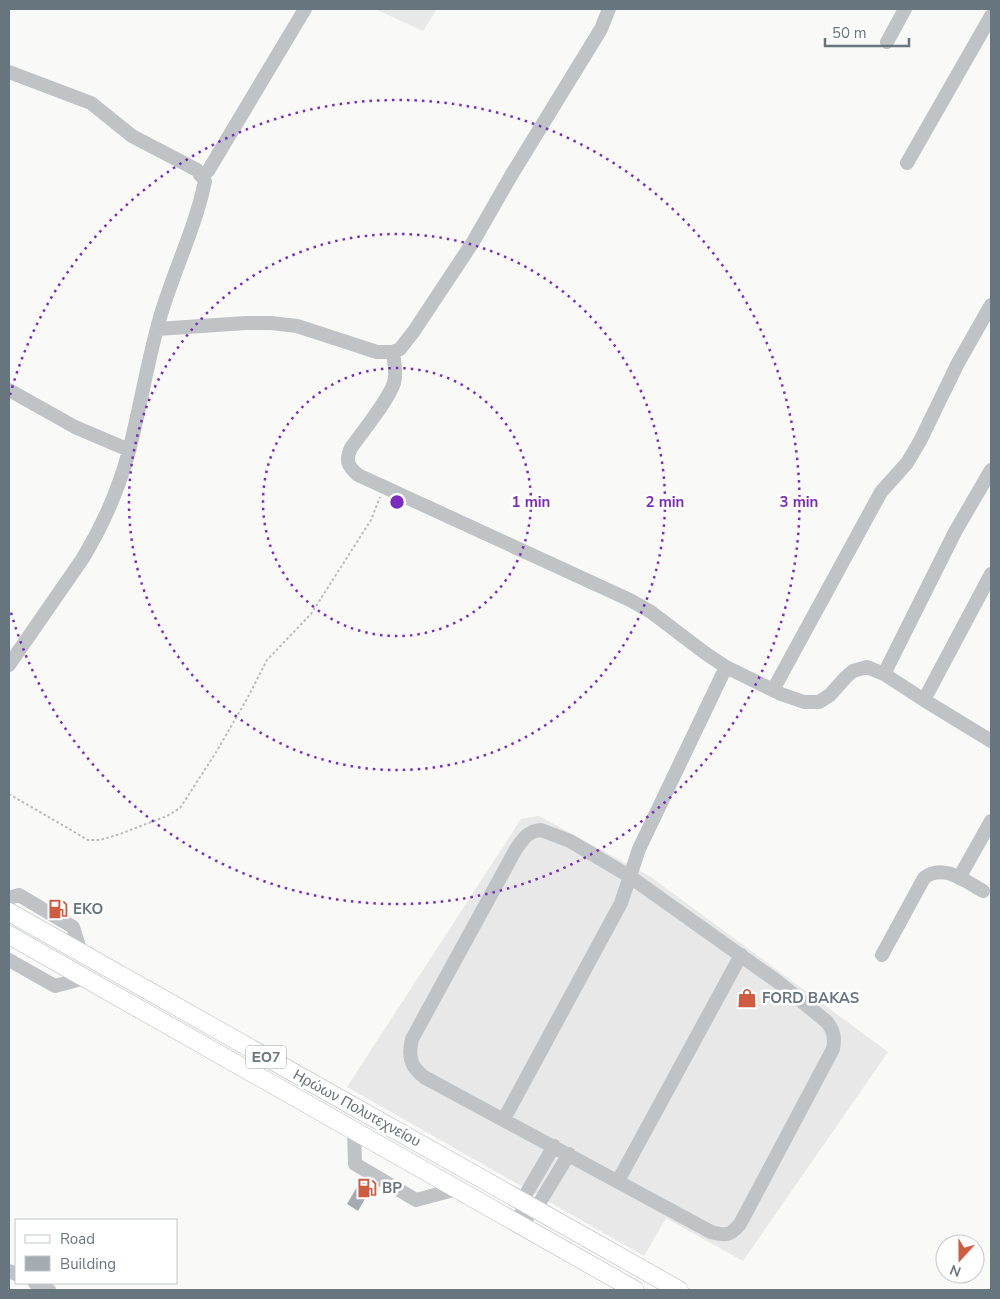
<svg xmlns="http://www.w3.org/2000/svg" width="1000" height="1299" font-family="'Nunito Sans',sans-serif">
<rect width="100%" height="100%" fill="#f9f9f7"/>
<path fill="#e7e8e7" d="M375 9H437L423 31Z
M539 816 651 877 888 1052 743 1261 666 1218 644 1256 347 1087 521 819Z"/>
<path fill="#a4acb1" d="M361 1180 372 1187 358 1211 347 1204Z"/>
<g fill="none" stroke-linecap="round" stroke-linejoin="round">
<defs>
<path id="major" d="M9 912 679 1290
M9 935 635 1290"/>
</defs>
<use href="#major" stroke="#b3b7ba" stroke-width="19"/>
<path stroke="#b9bcbe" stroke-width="2" stroke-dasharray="2.5 2.5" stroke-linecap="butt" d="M9 794 88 840H100L120 834 167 816 180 808 215 754 248 697 267 660 311 614 371 520 380 497"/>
<path stroke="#bfc3c6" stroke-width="14" d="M887 42 905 9
M9 72 91 103 132 136 197 170 205 181C195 230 172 274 159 321 147 364 140 408 129 451 119 488 103 525 83 558L9 665
M907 163 991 16
M200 175 208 171 305 9
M157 329 246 323H271L297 326 377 352H393L400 349 414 331 473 242 512 174 601 29 609 9
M393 352C394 362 397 373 394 383 388 401 362 432 351 448 345 461 348 466 358 475L630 600 651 612 705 653 726 667 781 694 804 702H819L830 695 846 677 853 671 867 667 884 674 924 700 991 741
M9 390 75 427 129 450
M884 674 955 532 991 470
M773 690 881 492 907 463 920 441 958 363 991 305
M924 700 991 574
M541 830 570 841 629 876 778 982 827 1022C834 1031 835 1038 833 1049L740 1224C730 1236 726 1236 711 1232L424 1077C410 1066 408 1056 412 1039L516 849C523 839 528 831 541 830Z
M959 878 991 821
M9 898 19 895 73 927 81 953
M882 955 924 878C943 863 965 881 983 891
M9 960 55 986 85 978
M504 1119 621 903 639 849 726 667
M354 1131 355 1164 416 1200 457 1189
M618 1181 741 955
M528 1216 540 1202 569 1154
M519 1224 526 1194 554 1146
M9 1271 16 1274
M35 1283 49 1290"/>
<use href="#major" stroke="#fff" stroke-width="18"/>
</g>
<g fill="none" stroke="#7b2cbf" stroke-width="2.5" stroke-dasharray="2.5 5">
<circle cx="397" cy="502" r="134"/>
<circle cx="397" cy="502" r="268"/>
<path d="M10 395A402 402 0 1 1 10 609"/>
</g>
<defs>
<symbol id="fuel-bare" viewBox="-9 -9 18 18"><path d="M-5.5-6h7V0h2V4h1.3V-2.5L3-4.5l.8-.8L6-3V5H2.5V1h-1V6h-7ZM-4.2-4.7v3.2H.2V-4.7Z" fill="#cf5b41" stroke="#fff" stroke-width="2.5" paint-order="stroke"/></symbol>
<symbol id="shop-bare" viewBox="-9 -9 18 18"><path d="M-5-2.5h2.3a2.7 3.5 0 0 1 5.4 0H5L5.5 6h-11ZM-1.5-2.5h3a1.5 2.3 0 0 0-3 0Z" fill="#cf5b41" stroke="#fff" stroke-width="2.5" paint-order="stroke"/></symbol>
</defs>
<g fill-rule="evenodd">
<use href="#fuel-bare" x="44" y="895" width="28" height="28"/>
<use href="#shop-bare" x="733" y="984" width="28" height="28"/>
<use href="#fuel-bare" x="353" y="1174" width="28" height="28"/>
</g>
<g text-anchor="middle" stroke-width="5" stroke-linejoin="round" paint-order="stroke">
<rect fill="#fff" stroke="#959ea5" stroke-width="1" x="246" y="1045.5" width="40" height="23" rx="4"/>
<g font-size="14" font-weight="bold" fill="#67757e">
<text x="266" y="1062">ΕΟ7</text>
</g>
<g font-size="15" font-weight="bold" fill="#67757e" stroke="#fff" text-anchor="start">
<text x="73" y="914">EKO</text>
<text x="762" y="1003">FORD BAKAS</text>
<text x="382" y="1193">BP</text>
</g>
<g font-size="15" fill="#67757e" stroke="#fff">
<text transform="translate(357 1108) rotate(29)" y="5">Ηρώων Πολυτεχνείου</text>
</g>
</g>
<circle cx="397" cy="502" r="8" fill="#7b2cbf" stroke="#fff" stroke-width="2.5"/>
<g font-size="15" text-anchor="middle" font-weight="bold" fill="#7b2cbf" stroke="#fff" stroke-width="5" stroke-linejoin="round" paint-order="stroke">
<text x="531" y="507">1 min</text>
<text x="665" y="507">2 min</text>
<text x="799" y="507">3 min</text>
</g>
<rect width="1000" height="1299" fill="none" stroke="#67757e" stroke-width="20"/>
<rect x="15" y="1219" width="162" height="65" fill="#ffffff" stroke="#c2c8cb"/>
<rect x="25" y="1235" width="25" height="8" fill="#ffffff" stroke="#c2c8cb"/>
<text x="60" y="1244" font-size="15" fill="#67757e">Road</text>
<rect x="25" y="1256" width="25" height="15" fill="#a4acb1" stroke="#c2c8cb"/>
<text x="60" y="1269" font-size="15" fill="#67757e">Building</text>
<g transform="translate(960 1259) rotate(201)"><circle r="24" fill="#ffffff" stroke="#c2c8cb"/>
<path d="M0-4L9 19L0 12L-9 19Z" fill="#cf5b41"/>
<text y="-8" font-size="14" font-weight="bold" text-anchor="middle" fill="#67757e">N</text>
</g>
<path d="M825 38v8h84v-8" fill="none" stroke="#67757e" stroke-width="2.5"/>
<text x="832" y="38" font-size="15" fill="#67757e" stroke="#ffffff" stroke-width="4" paint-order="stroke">50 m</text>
</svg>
